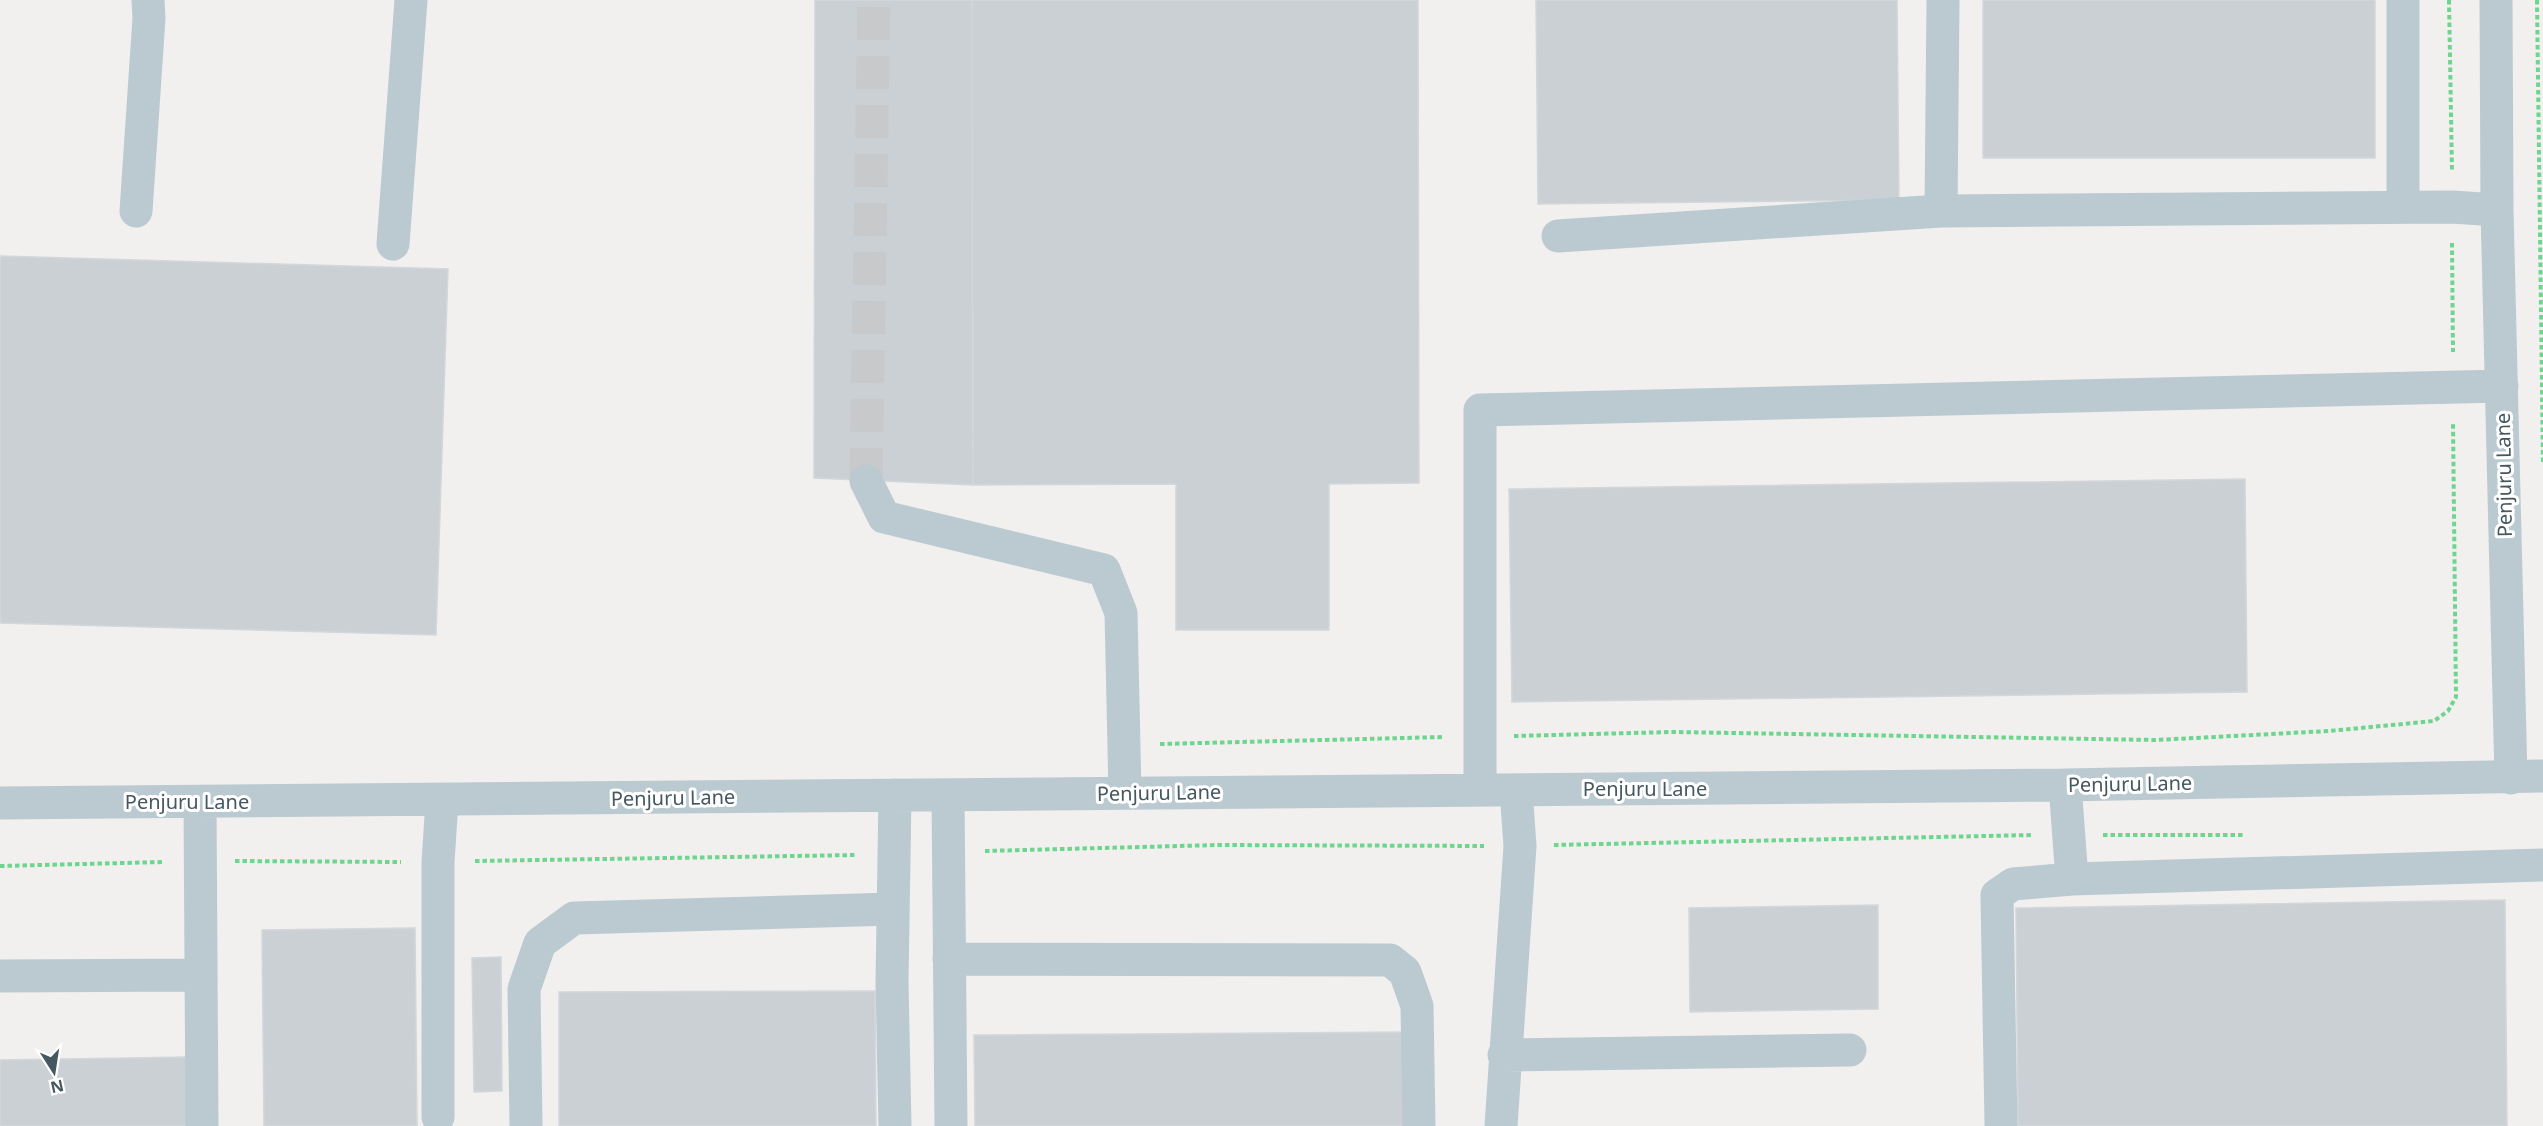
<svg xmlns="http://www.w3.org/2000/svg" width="2543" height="1126" font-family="'Noto Sans',sans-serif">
<rect width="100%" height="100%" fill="#f2efef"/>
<path fill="#cad0d4" stroke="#d2d7db" stroke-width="1.5" d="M815 0H972L973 485 814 478Z
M972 0H1418L1419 483 1329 484V630H1176V484L973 485Z
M1536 0H1897L1899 200 1538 204Z
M1983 0H2375V158H1983Z
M0 256 448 269 436 635 0 623Z
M2245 479 2247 692 1512 702 1509 489Z
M2505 900 2507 1126H2018L2016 908Z
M1878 905V1009L1690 1012 1689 908Z
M415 928 417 1126H264L262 930Z
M501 957 502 1091 474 1092 472 958Z
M875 991 876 1126H559V992Z
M1409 1032V1126H975L974 1035Z
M186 1057 187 1126H0V1060Z"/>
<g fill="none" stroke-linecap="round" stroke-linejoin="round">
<path stroke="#c7c9cb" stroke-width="33" stroke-dasharray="33 16" stroke-linecap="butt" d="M866 481 874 0"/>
<path stroke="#6dd68e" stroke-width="4" stroke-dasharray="4.5 3" stroke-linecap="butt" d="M2449 0 2452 172
M2537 0 2543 463
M2452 243 2453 352
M1514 736 1673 732 2156 740 2329 731 2434 721 2448 711 2456 697 2453 423
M1160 744 1444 737
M2103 835H2243
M1554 845 2033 835
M985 851 1218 845 1484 846
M235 861 401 862
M475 861 857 855
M0 866 164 862"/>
<path stroke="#bbcad0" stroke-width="33" d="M2496 0 2497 210 2511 778
M2403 207V0
M136 211 149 18 148 0
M1941 211 1943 0
M1558 236 1941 211 2452 207 2497 210
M393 244 411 0
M866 481 884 517 1104 570 1121 613 1125 793
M2065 785 2072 879
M1480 790V410L2502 386
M895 795 892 983 895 1126
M948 795 951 1126
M200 802 202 1126
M0 803 2065 785 2543 776
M949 959 1390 960 1405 972 1417 1006 1419 1126
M0 976 201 975
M1504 1055 1850 1050
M438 1117V862L442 801
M526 1126 524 989 540 943 574 918 893 909
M1501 1126 1520 846 1516 790
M2001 1126 1997 895 2013 884 2072 879 2543 865"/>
</g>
<g text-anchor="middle" stroke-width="6" stroke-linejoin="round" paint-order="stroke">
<g font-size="20" fill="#45575f" stroke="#fff">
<text transform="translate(2504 475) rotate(-91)" y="7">Penjuru Lane</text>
<text transform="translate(2130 784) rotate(-1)" y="7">Penjuru Lane</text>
<text x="1645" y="796">Penjuru Lane</text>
<text transform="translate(1159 793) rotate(-1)" y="7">Penjuru Lane</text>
<text transform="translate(673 798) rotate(-1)" y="7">Penjuru Lane</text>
<text x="187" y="809">Penjuru Lane</text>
</g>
</g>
<g transform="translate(54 1072) rotate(168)" stroke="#ffffff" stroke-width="4.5" paint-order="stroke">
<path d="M0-4.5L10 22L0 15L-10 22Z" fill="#45575f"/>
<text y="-9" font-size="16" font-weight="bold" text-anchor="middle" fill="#45575f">N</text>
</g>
</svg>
